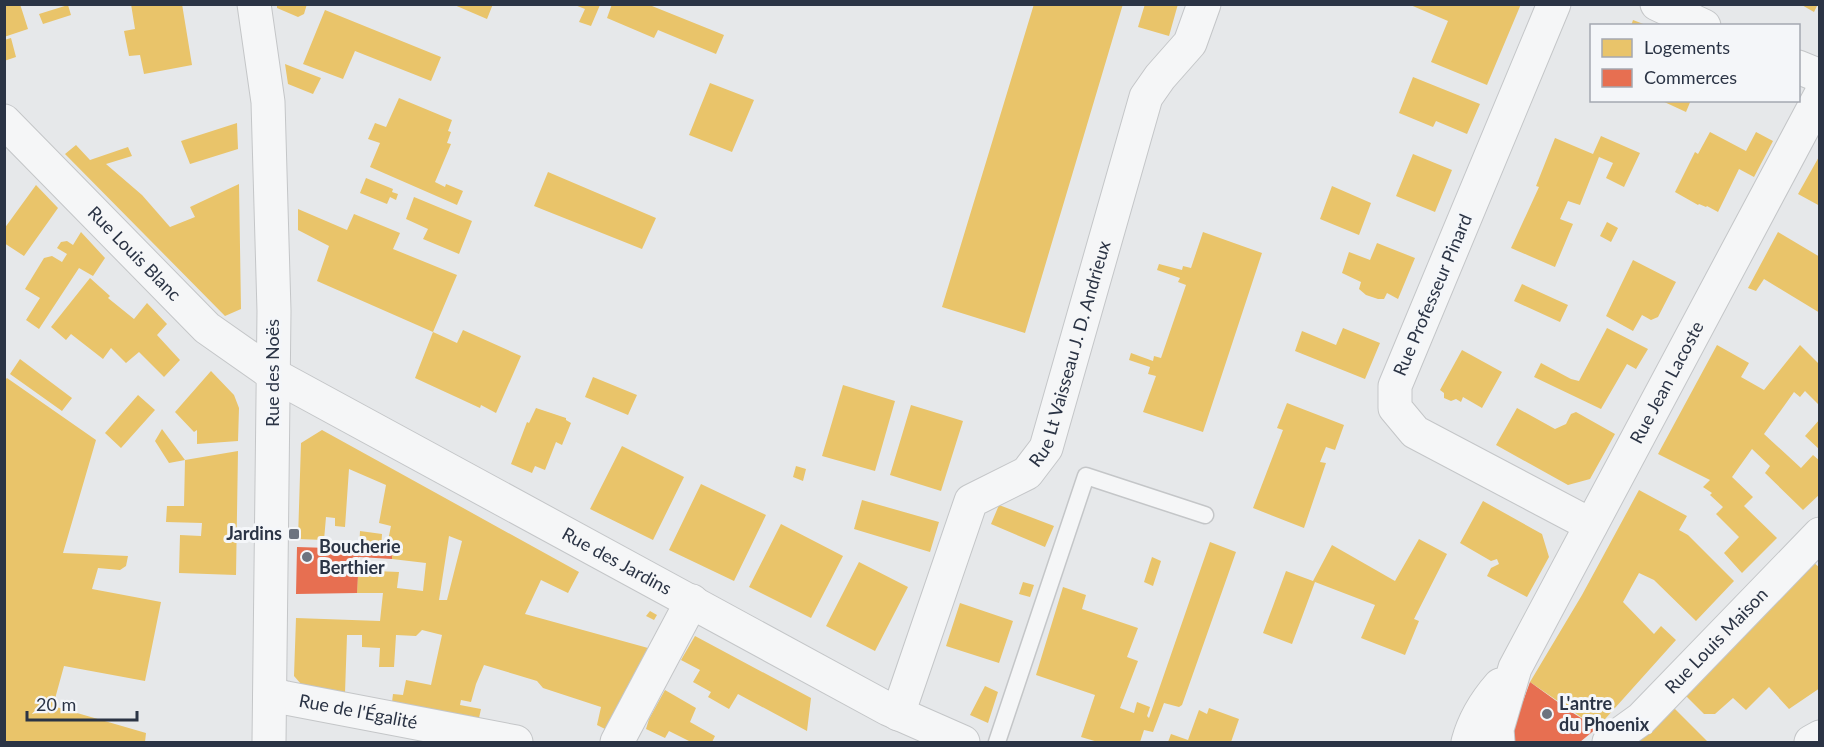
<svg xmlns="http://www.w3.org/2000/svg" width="1824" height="747" font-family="Lato,sans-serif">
<rect width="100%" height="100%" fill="#e6e8ea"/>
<path fill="#e9c46a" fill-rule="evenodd" d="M4 4H20L28 29 4 37Z
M131 4H182L192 65 144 74 140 55 129 56 124 31 135 29Z
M277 4H307L304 14 298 17 277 8Z
M452 4H493L487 19Z
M612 4H647L724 35 716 54 658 30 654 38 607 18Z
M1034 4H1123L1025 333 942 307Z
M1145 4H1178L1169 36 1138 27Z
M1408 4H1521L1487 85 1431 62 1448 21Z
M1800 4H1818L1814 12Z
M68 5 71 15 43 24 39 14Z
M575 5H600L591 26 579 22 585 9Z
M325 10 441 57 431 81 355 51 343 79 303 64Z
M1633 20 1646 25V26H1631Z
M11 38 16 57 4 61V40Z
M285 64 321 78 313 94 288 84Z
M1413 77 1480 104 1467 134 1436 121 1433 127 1399 113Z
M710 83 754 100 732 152 689 135Z
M399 98 452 120 448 131 451 132 447 143 451 144 435 182 445 187 446 184 463 191 457 205 370 167 380 143 368 139 375 123 386 127Z
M1660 100H1691L1686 112Z
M237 123 238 149 190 164 181 141Z
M1710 132 1746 151 1756 132 1773 141 1754 177 1739 169 1718 212 1707 206 1706 207 1699 204 1698 205 1675 192 1695 152 1698 154Z
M1601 136 1640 153 1624 187 1606 178 1613 163 1599 157 1580 205 1568 201 1560 219 1573 224 1555 267 1511 248 1539 187 1536 186 1555 138 1593 154Z
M76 145 90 160 128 147 132 156 106 164 142 195 170 227 195 217 190 207 239 184 241 309 225 316 65 154Z
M1413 154 1452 170 1435 212 1396 196Z
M1820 155V206L1798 194Z
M548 172 656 218 642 249 534 206Z
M366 178 393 189 392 192 398 194 396 200 390 197 387 204 360 193Z
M36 185 58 208 24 256 4 243V229Z
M1332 186 1371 203 1359 235 1320 219Z
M414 197 472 221 459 254 423 239 428 229 406 219Z
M298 209 347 230 354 214 400 233 393 249 457 275 433 332 317 281 329 246 298 230Z
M1607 222 1618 228 1611 242 1600 236Z
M81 232 105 258 93 276 79 268 39 329 26 320 40 298 25 289 44 258 52 256 62 262 67 254 57 248 61 242 67 241 73 245Z
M1203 232 1262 253 1203 432 1143 412 1156 376 1148 374 1150 367 1129 360 1131 353 1153 361 1154 356 1161 358 1186 285 1178 282 1180 278 1157 270 1159 264 1182 270 1183 266 1191 268Z
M1778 232 1820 257V313L1764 279 1756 291 1748 288Z
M1377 243 1415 258 1398 299 1387 293 1384 299H1378L1366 295 1359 289 1361 282 1342 273 1349 252 1370 260Z
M1633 260 1676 282 1658 317 1651 320 1642 315 1633 331 1606 316Z
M90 278 110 296 108 298 134 319 147 303 167 324 157 335 180 360 164 377 139 352 126 363 111 348 103 359 71 334 66 340 51 327Z
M1522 284 1568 305 1560 322 1514 301Z
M1343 328 1380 343 1365 379 1295 351 1302 331 1336 345Z
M1607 328 1648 349 1636 369 1627 364 1601 409 1534 377 1541 363 1571 379 1579 381Z
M463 330 521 356 496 413 481 405 480 408 415 378 433 332 457 343Z
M1717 345 1749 363 1741 377 1764 390 1800 345 1820 365V406L1805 391 1800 397 1794 392 1764 434 1801 468 1813 455 1820 461V494L1803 510 1765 473 1770 466 1752 449 1732 477 1753 497 1744 506 1777 538 1742 573 1724 553 1739 537 1716 514 1723 507 1710 495 1712 493 1703 487 1710 480 1658 454Z
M1462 350 1502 372 1482 408 1463 397 1461 402 1456 399 1451 401 1444 398V393L1440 390Z
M20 359 72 398 62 411 10 374Z
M211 371 234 395 239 408 238 441 197 444V430L194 432 175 412Z
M593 377 637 395 628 415 585 397Z
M7 378 96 440 63 553 128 556 126 566 120 570 98 568 92 589 161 602 145 681 64 666 53 706 146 733 145 742H4V381Z
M843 385 895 401 875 471 822 456Z
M138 395 155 410 121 448 105 433Z
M1287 403 1344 425 1335 450 1326 447 1320 462 1326 463 1304 528 1253 508 1283 430 1277 428Z
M911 405 963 421 941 491 890 475Z
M536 408 566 418V420L571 423 562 445 556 442 545 470 535 466 532 473 511 464 527 422 529 423Z
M1517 408 1555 429 1566 424 1571 414 1576 412 1615 434 1590 479 1568 485 1496 445Z
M1820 419V450L1805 436Z
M162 429 185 460 169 463 155 441Z
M322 430 579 572 568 593 541 580 525 614 648 648 605 729 597 725 601 707 543 688 537 681 484 665 476 684 471 702 461 700 460 705 481 709 479 718 392 702 393 694 403 695 406 680 431 685 442 635 422 630 416 636 396 635 394 667H379L380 648 362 647V635H347L345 693 301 684 294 676 296 618 380 621 383 593H357L358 567 375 569V571L399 572 397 588 423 591 426 563 392 559V550H386L391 526 379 523 386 485 349 469 345 527 335 526V518L326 517 324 540 298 539 301 443ZM449 536 462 541 447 600H439Z
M622 446 684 477 653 540 590 509Z
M238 451 236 575 179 573 180 535 201 536 202 523 166 522 167 506H184L185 460Z
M796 466 806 469 803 481 793 477Z
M701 484 766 515 734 581 669 550Z
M1639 490 1687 516 1679 530 1688 535 1734 581 1696 621 1654 580 1639 573 1623 602 1654 634 1661 626 1676 640 1597 728 1530 682 1582 595Z
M862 500 939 522 930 552 854 529Z
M1483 501 1542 534 1549 557 1527 597 1487 576 1491 568 1499 564 1497 559 1491 561 1460 543Z
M999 505 1054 526 1045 547 991 524Z
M781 524 843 556 811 618 749 587Z
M360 531 382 534 381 550 359 549Z
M1419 539 1447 554 1414 619 1419 621 1405 655 1361 638 1375 605 1315 582 1292 644 1263 633 1286 571 1313 581 1332 545 1395 581Z
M1210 542 1236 552 1182 705 1179 707 1164 703 1153 732 1144 730 1140 742H1098L1081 737 1095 695 1036 675 1063 587 1086 595 1082 609 1138 628 1127 657 1138 661 1120 708 1134 713 1137 702 1150 707 1147 716 1149 718Z
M1152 557 1161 561 1153 586 1144 582Z
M859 562 908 587 875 651 826 626Z
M1813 562 1820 568V688L1789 709 1769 687 1746 710 1733 698 1715 714H1704L1685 695Z
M1023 582 1034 585 1030 597 1019 594Z
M960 603 1013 621 999 663 946 646Z
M650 611 657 615 654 620 646 616Z
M695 636 811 698 807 731 738 694 729 709 708 697 711 692 693 682 700 670 681 660Z
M985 686 998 692 988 723 970 715Z
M665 690 696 708 690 722 715 736 712 742H691L669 731 665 738 646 729 649 719Z
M1673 707 1708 742H1638Z
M1209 708 1239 719 1231 742H1168L1171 734 1188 740 1199 710 1207 714Z"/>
<path fill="#e76f51" d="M297 547 392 550V559L359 557 357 593 296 594Z
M1530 682 1573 713 1597 728 1580 742H1513L1511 734Z"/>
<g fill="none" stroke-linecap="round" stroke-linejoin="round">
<defs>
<path id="service" d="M997 742 1086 476 1205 515"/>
<g id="minor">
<path d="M1554 4 1395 386V408L1415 432 1591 525"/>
<path d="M1657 4 1704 26"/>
<path d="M1798 67 1820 76"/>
<path id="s1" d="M4 121 207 328 274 375"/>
<path id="s2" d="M270 694 286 698 516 742"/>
<path id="s3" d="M898 714 971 501 1027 473 1046 448 1146 97 1160 77 1190 43 1204 4"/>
<path d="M617 742 692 601"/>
<path d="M1468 742C1474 720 1485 702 1500 685"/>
<path id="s4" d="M1498 742 1497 729 1515 668 1820 96"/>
<path id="s5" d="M1609 742 1641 719 1820 534"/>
<path d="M1811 742 1820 737"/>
</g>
<g id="tertiary">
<path d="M254 4 268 102 274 311 269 742"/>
<path id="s6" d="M274 375 888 709 963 742"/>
</g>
</defs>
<use href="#service" stroke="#c4c6c8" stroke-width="19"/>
<use href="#minor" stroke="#c4c6c8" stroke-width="35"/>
<use href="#tertiary" stroke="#c4c6c8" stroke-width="35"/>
<use href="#service" stroke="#f5f6f7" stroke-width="16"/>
<use href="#minor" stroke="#f5f6f7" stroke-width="33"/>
<use href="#tertiary" stroke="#f5f6f7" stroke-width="33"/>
</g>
<g fill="#6c737f" stroke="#f4f6f9" stroke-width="2">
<rect x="288" y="528" width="12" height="12" rx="3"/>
<circle cx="307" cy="557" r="6"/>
<circle cx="1547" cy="714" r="6"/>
</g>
<g text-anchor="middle" stroke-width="6" stroke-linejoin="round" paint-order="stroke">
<g font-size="18" fill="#2b3445" stroke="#f4f6f9">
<text dy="6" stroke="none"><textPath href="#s1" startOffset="186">Rue Louis Blanc</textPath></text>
<text transform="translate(1433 295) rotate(-67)" y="6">Rue Professeur Pinard</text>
<text dy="6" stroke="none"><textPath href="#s3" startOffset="416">Rue Lt Vaisseau J. D. Andrieux</textPath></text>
<text transform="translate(273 373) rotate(-90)" y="6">Rue des Noës</text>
<text dy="6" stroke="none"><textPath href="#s4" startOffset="400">Rue Jean Lacoste</textPath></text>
<text dy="6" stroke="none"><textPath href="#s6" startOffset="390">Rue des Jardins</textPath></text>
<text dy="6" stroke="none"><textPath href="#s5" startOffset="148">Rue Louis Maison</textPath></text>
<text dy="6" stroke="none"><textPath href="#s2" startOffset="90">Rue de l'Égalité</textPath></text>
</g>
<g font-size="18" font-weight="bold" fill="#2b3445" stroke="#f4f6f9" text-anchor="start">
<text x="282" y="540" text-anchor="end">Jardins</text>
<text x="319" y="553">Boucherie<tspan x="319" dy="21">Berthier</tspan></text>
<text x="1559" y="710">L'antre<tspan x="1559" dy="21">du Phoenix</tspan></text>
</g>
</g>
<rect width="1824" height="747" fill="none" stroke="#2b3445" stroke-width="12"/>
<rect x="1590" y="24" width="210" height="78" fill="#f4f6f9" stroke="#a4a8b1" stroke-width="1.5"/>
<rect x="1602" y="39" width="30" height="18" fill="#e9c46a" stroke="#a4a8b1" stroke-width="1.5"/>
<text x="1644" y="54" font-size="18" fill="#2b3445">Logements</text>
<rect x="1602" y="69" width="30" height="18" fill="#e76f51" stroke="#a4a8b1" stroke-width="1.5"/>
<text x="1644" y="84" font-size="18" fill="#2b3445">Commerces</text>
<path d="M27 711v9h110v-9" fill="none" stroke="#2b3445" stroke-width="3"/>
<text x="36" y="711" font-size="18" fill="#2b3445" stroke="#f4f6f9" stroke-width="4.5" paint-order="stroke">20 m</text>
</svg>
